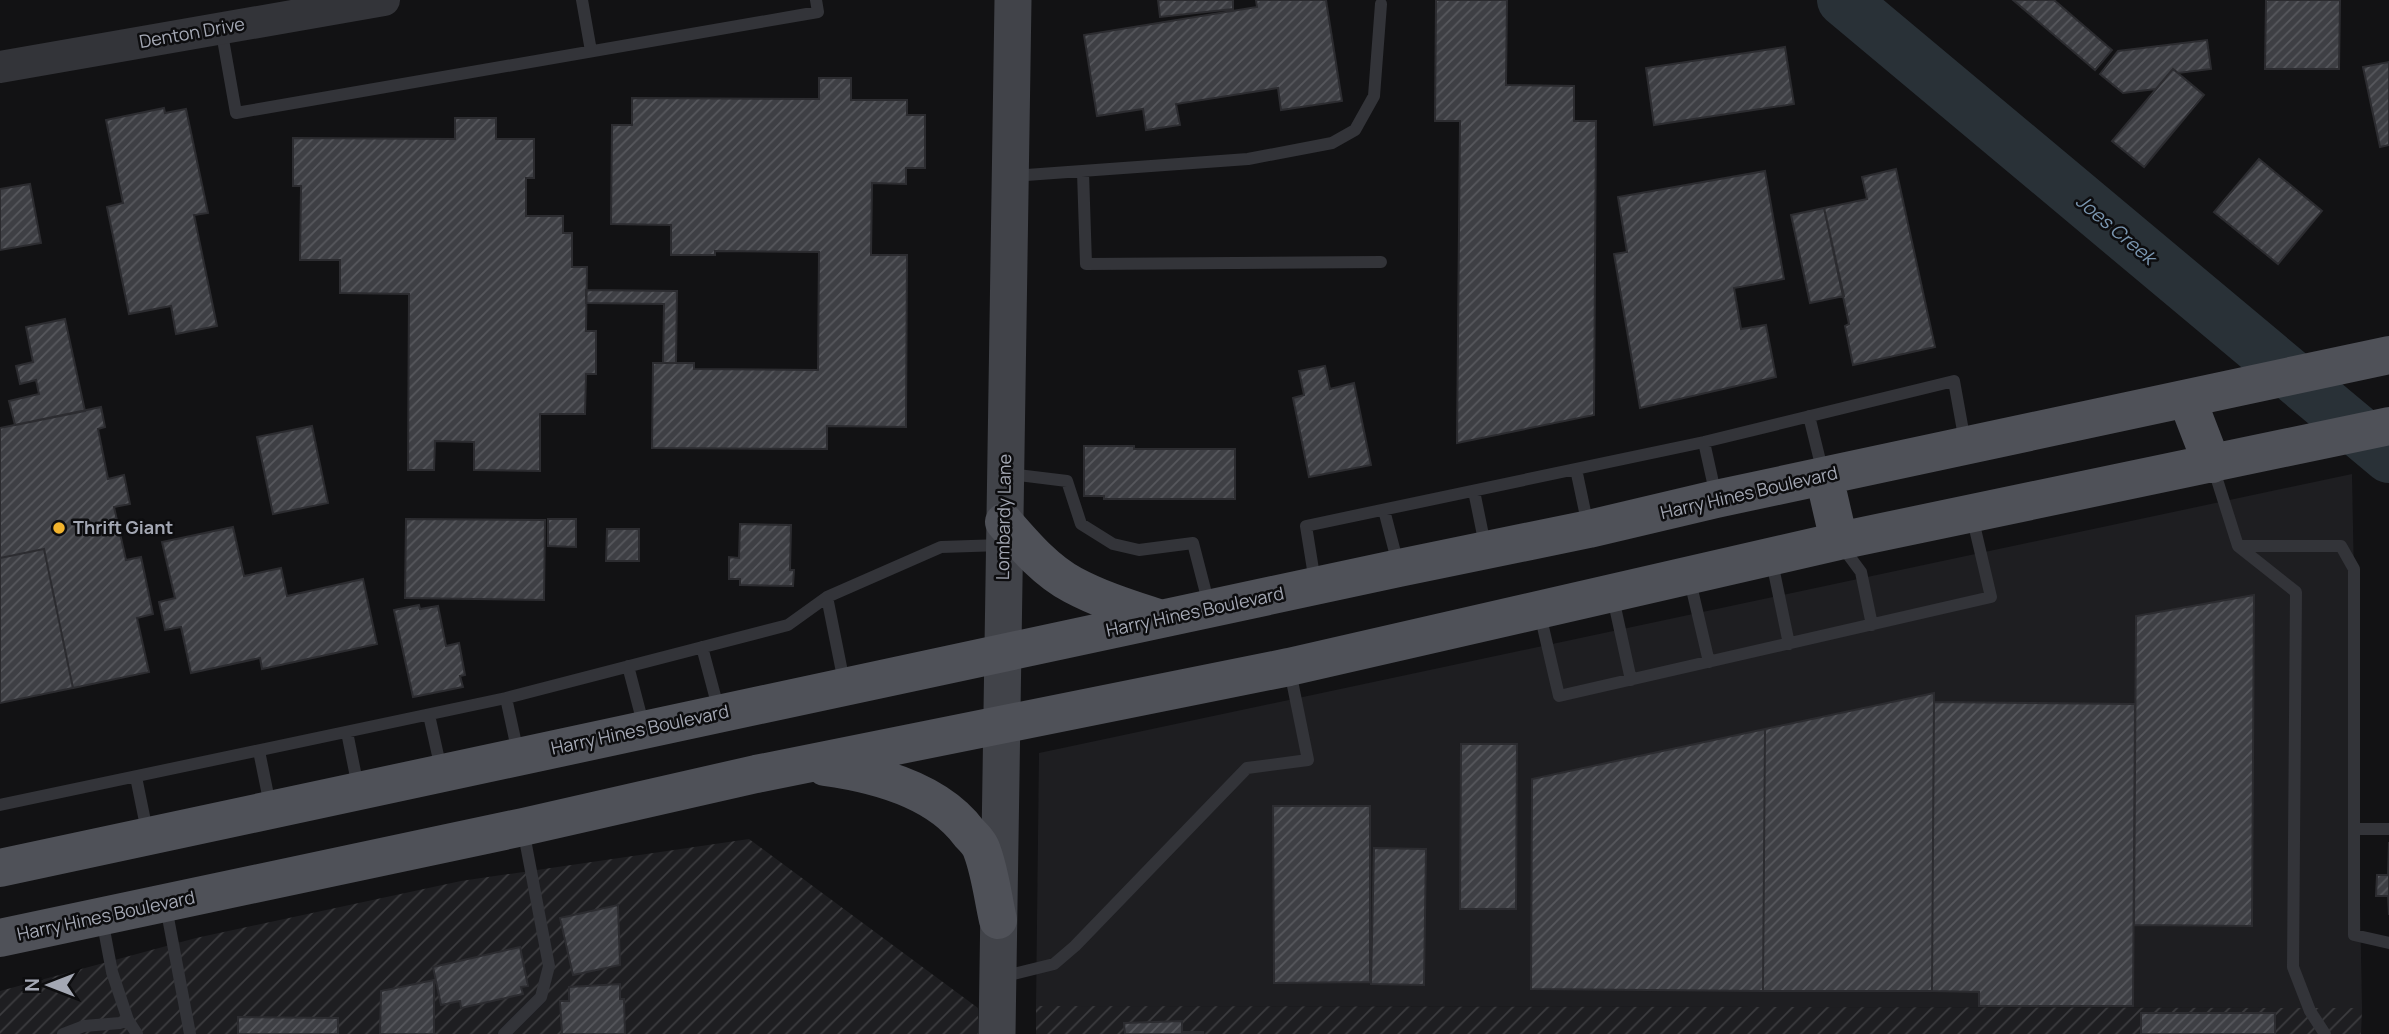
<svg xmlns="http://www.w3.org/2000/svg" width="2389" height="1034" font-family="Manrope,sans-serif">
<defs>
<pattern id="industrial-furrows" width="10" height="10" patternUnits="userSpaceOnUse" patternTransform="scale(1.75)"><rect width="10" height="10" fill="#1e1e21"/><path d="M-1 1l2-2M0 10L10 0M9 11l2-2" fill="none" stroke="#3c3c3f"/></pattern>
<pattern id="building-hatch" width="6" height="6" patternUnits="userSpaceOnUse" patternTransform="scale(1.75)"><rect width="6" height="6" fill="#3e3f44"/><path d="M-1 1l2-2M0 6l6-6M5 7l2-2" fill="none" stroke="#57585d"/></pattern>
</defs>
<rect width="100%" height="100%" fill="#121214"/>
<path fill="#1e1e21" d="M2352 474 2362 1008 1036 1006 1039 753Z"/>
<path fill="url(#industrial-furrows)" d="M749 839 978 1008V1034H0V991L196 938 461 881Z
M1036 1006 2362 1008 2361 1034H1036Z"/>
<g fill="none" stroke-linecap="round" stroke-linejoin="round">
<path stroke="#293137" stroke-width="52" d="M1843 0 2389 457"/>
</g>
<path fill="url(#building-hatch)" stroke="#2c2c30" stroke-width="2" d="M1158 0H1233V9L1160 17Z
M1256 0H1326L1342 101 1281 110 1278 88 1176 104 1180 125 1146 130 1143 109 1097 116 1084 35 1257 7Z
M1436 0H1507L1506 85 1574 86V121H1596L1594 415 1457 443 1460 121H1435Z
M2013 0H2054L2112 50 2095 70Z
M2266 0H2340L2339 69H2265Z
M2207 40 2211 69 2178 73 2173 69 2156 89 2123 93 2100 74 2118 51Z
M1785 47 1794 104 1654 125 1646 68Z
M2389 62V145L2380 147 2363 67Z
M2173 69 2204 95 2144 167 2112 141Z
M819 78H851V100H907V115H925V168H906V184L872 183 871 255H907L906 427 827 426V449L652 448 653 363H694V369L818 370 819 252 715 251V255H671V225L611 224 612 125H632V98L819 99Z
M164 108 165 113 186 109 208 213 194 215 217 326 176 334 171 306 129 314 107 207 123 203 106 120Z
M455 118H496V139H534V178H526V216H563V233H572V267H587L586 331H596V374H586L585 414H540V471L474 470V442L435 441 434 470H408L409 294 340 293V260H300L301 186H293V138L455 139Z
M2259 159 2322 211 2278 264 2214 212Z
M1896 169 1935 347 1853 365 1845 326 1849 324 1824 208 1867 199 1862 177Z
M1765 171 1784 279 1734 288 1741 329 1766 325 1776 377 1640 408 1614 254 1627 252 1618 197Z
M30 184 41 243 0 250V189Z
M1824 208 1844 296 1810 303 1791 215Z
M586 290 677 291 676 363H663L664 304 586 303Z
M65 319 85 411 15 425 9 401 39 394 36 380 20 384 16 366 33 362 26 327Z
M1325 366 1330 389 1354 383 1371 465 1309 477 1293 398 1304 395 1299 371Z
M101 407 105 427 98 429 108 479 124 475 130 504 114 507 126 560 141 557 153 614 137 618 149 672 73 688 44 549 0 558V428Z
M312 426 328 503 273 514 257 437Z
M1084 446H1134V449H1235V499H1104V496H1084Z
M406 519 545 520 544 600 405 598Z
M548 519H576V547L548 546Z
M740 524 791 525 790 570H794L793 586 740 585V579H729V557L739 558Z
M233 527 244 576 281 568 287 596 363 579 377 644 262 669 260 658 191 673 181 627 165 630 159 602 175 598 162 542Z
M607 529H639V561H606Z
M44 549 73 688 0 703V558Z
M2254 595 2252 926 2134 925 2136 616Z
M419 605 420 609 438 606 446 646 459 643 465 675 460 676 463 687 413 697 394 610Z
M1934 693 1932 991H1763L1765 729Z
M1934 702 2135 704 2133 1006H1979V992L1932 991Z
M1765 729 1763 991 1531 989 1532 779Z
M1461 744H1517L1516 909H1460Z
M1273 806H1370V982L1274 983Z
M2389 842V915L2388 896H2376L2377 875H2388Z
M1374 848 1426 849 1424 985 1371 984Z
M618 905 620 965 573 975 560 918Z
M520 947 528 986 521 987 523 994 461 1008 460 1001 441 1005 433 967Z
M434 980V1034H380L381 991Z
M620 984V999H624L625 1034H562L560 1001H569V987Z
M2141 1013H2275V1034H2141Z
M238 1017 338 1018V1034H238Z
M1182 1021V1032H1203V1034H1125L1124 1023Z"/>
<g fill="none" stroke-linecap="round" stroke-linejoin="round">
<path stroke="#333439" stroke-width="12" d="M582 0 591 51
M221 28 236 113 818 12 816 0
M1083 172 1086 264 1381 262
M1014 176 1248 159 1332 143 1355 130 1374 96 1381 4
M1809 416 1823 473
M1704 442 1716 496
M2213 467 2238 546 2296 592 2293 967 2310 1011 2325 1034
M1576 469 1588 526
M1010 474 1067 481 1081 524 1113 544 1139 550 1193 543 1209 605
M1474 491 1485 545
M1384 510 1398 564
M1841 545 1861 572 1872 625
M2238 546H2341L2354 569V935L2389 943
M1772 562 1789 644
M1690 581 1709 662
M1315 582 1306 526 1704 442 1954 381 1965 442
M827 597 844 682
M1613 598 1631 680
M1540 614 1559 696 1991 597 1972 516
M702 647 719 711
M628 666 644 727
M429 715 441 769
M347 732 358 787
M259 751 270 805
M518 753 506 698 788 625 827 597 941 547 1002 545
M136 777 147 831
M0 805 506 698
M2354 829H2389
M166 907 190 1034
M1001 977 1054 964 1075 946 1247 768 1308 760 1290 671
M128 1020 137 1034
M63 1034 84 1026 120 1023 128 1020 112 972 102 919
M504 1034 541 997 549 966 523 829"/>
<path stroke="#333439" stroke-width="32" d="M0 67 384 0"/>
<path stroke="#414349" stroke-width="37" d="M997 1034 1013 0"/>
<path stroke="#4f5158" stroke-width="38" d="M2187 399 2212 464
M1824 476 1839 541
M1004 522C1024 545 1046 571 1073 585 1101 600 1131 609 1161 619
M825 767C876 774 937 790 969 833 974 838 980 844 982 851 990 872 993 898 998 920
M0 868 1399 568 1589 529 1716 499 2389 355
M0 938 523 827 756 774 1289 667 1839 541 2389 426"/>
</g>
<circle fill="#f1b32d" stroke="#0d0d0f" stroke-width="2.5" cx="59" cy="528" r="7"/>
<g text-anchor="middle" stroke-width="5" stroke-linejoin="round" paint-order="stroke">
<g font-size="18" fill="#a4a8b4" stroke="#0d0d0f">
<text transform="translate(192 33) rotate(-10)" y="6">Denton Drive</text>
<text transform="translate(1749 493) rotate(-13)" y="6">Harry Hines Boulevard</text>
<text transform="translate(1004 517) rotate(-89)" y="6">Lombardy Lane</text>
<text transform="translate(1195 612) rotate(-12)" y="6">Harry Hines Boulevard</text>
<text transform="translate(640 730) rotate(-12)" y="6">Harry Hines Boulevard</text>
<text transform="translate(106 916) rotate(-12)" y="6">Harry Hines Boulevard</text>
</g>
<g font-size="18" font-weight="bold" fill="#a4a8b4" stroke="#0d0d0f" text-anchor="start">
<text x="73" y="534">Thrift Giant</text>
</g>
<g font-size="19" font-style="italic" fill="#7a96b0" stroke="#0d0d0f">
<text transform="translate(2116 229) rotate(40)" y="7">Joes Creek</text>
</g>
</g>
<g transform="translate(49 985) rotate(270)" stroke="#0d0d0f" stroke-width="5" paint-order="stroke">
<path d="M0-5L12 26L0 18L-12 26Z" fill="#a4a8b4"/>
<text y="-10" font-size="19" font-weight="bold" text-anchor="middle" fill="#a4a8b4">N</text>
</g>
</svg>
